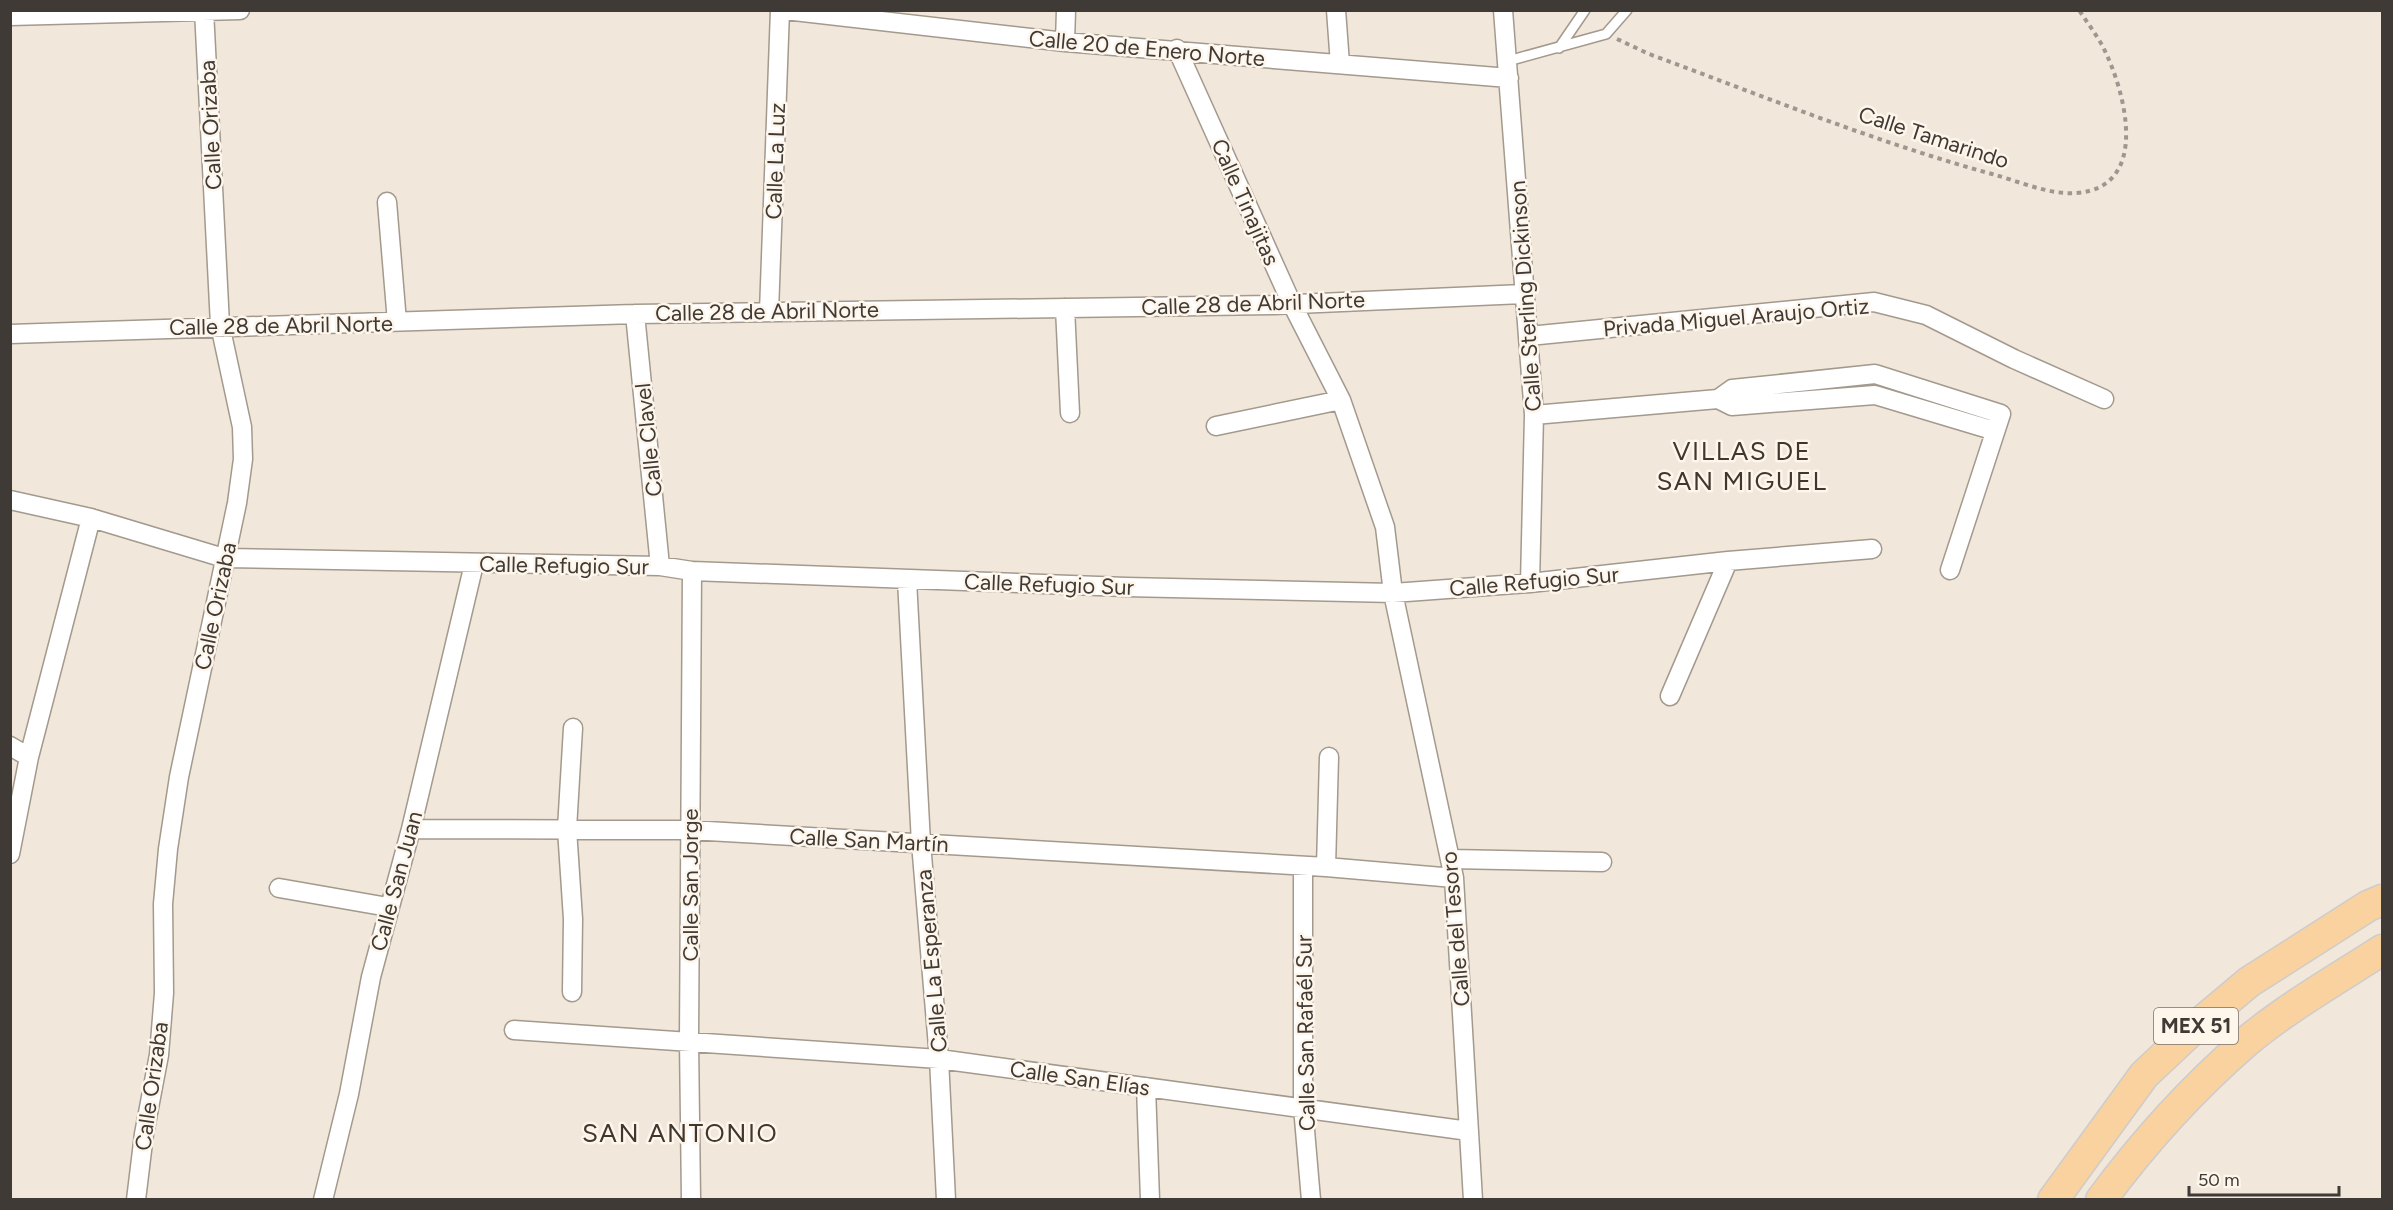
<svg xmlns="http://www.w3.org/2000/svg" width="2393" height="1210" font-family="Figtree,sans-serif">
<rect width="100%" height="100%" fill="#f2e7db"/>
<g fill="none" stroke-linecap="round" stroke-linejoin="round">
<defs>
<path id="service" d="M1559 48 1585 10
M1508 61 1606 34 1627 10"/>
<path id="minor" d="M785 10 1065 42 1509 78
M1336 10 1340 64
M1503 10 1534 415 1530 583
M10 16 240 10
M1065 42 1066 10
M1177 49 1291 302 1341 400 1385 527 1393 593 1454 878 1473 1200
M387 202 397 322
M1065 308 1070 413
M769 312 780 10
M635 314 660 566
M10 334 635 314 1274 305 1523 294
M1529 336 1874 302 1926 315 2014 359 2104 399
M1718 399 1732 406 1875 395 1995 431
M1534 415 1718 399 1732 389 1875 374 2001 414 1950 570
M1216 426 1341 400
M10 500 91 518 224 558 660 566 692 571 1126 587 1393 593 1530 583 1728 561 1872 549
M907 580 921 843 939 1059 946 1200
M1670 696 1728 561
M10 746 29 757
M411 829 690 830 1326 867 1454 878
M10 854 29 757 91 518
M1451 859 1602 862
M1303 867V1107L1311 1200
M1326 867 1329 757
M279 888 388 907
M572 992 573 919 567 829 573 728
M514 1030 939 1059 1469 1131
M1146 1087 1150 1200
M136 1200 144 1134 159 1055 164 993 163 904 168 849 179 777 237 503 243 459 242 427 220 325 204 10
M323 1200 349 1094 371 977 411 829 474 564
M691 1200 689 1040 692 571"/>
<path id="primary" d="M2053 1200 2144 1075 2193 1029 2249 982 2368 906 2382 900
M2101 1200C2143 1143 2193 1088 2246 1042 2288 1007 2337 979 2382 950"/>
</defs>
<use href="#service" stroke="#a3998d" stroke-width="12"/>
<use href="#minor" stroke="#a3998d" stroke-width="21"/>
<use href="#primary" stroke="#cdcccb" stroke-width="33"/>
<path stroke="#9f978f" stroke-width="4" stroke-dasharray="4.5 4.5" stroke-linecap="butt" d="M1617 39 1649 54C1763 96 1875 142 1992 174 2018 181 2049 195 2076 193 2152 188 2125 89 2102 45 2095 33 2087 22 2079 10"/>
<use href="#service" stroke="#fff" stroke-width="9"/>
<use href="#minor" stroke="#fff" stroke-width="18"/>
<use href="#primary" stroke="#fad2a0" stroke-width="30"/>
</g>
<g text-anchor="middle" stroke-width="5" stroke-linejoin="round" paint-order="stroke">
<rect fill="#fef5eb" stroke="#78726c" stroke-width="1.5" x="2154" y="1008" width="84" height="36" rx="4.5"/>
<g font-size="21" font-weight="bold" fill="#3f3a36">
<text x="2196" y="1033">MEX 51</text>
</g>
<g font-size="22" fill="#3f3a36" stroke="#fef5eb">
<text transform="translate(1147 48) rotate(5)" y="8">Calle 20 de Enero Norte</text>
<text transform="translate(210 125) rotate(-93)" y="8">Calle Orizaba</text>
<text transform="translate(1934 137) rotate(18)" y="8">Calle Tamarindo</text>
<text transform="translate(775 161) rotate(-88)" y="8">Calle La Luz</text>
<text transform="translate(1246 202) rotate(66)" y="8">Calle Tinajitas</text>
<text transform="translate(1525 296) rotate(-94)" y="8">Calle Sterling Dickinson</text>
<text transform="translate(1253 303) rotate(-2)" y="8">Calle 28 de Abril Norte</text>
<text transform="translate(767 311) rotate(-1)" y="8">Calle 28 de Abril Norte</text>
<text transform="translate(1736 317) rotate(-5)" y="8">Privada Miguel Araujo Ortiz</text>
<text transform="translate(281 325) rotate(-1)" y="8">Calle 28 de Abril Norte</text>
<text transform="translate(648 440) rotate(-96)" y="8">Calle Clavel</text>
<text transform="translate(564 565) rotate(1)" y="8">Calle Refugio Sur</text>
<text transform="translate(1534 581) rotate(-5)" y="8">Calle Refugio Sur</text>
<text transform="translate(1049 584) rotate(2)" y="8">Calle Refugio Sur</text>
<text transform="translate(215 606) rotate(-78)" y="8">Calle Orizaba</text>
<text transform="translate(869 840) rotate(3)" y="8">Calle San Martín</text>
<text transform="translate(396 881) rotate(-75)" y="8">Calle San Juan</text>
<text transform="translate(690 885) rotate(-90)" y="8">Calle San Jorge</text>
<text transform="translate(1455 929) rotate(-95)" y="8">Calle del Tesoro</text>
<text transform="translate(931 961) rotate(-95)" y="8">Calle La Esperanza</text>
<text transform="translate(1305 1033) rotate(-91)" y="8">Calle San Rafaél Sur</text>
<text transform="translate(1080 1078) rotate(8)" y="8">Calle San Elías</text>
<text transform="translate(151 1086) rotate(-82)" y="8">Calle Orizaba</text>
</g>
<g font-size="26" letter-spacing="1.5" fill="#40372e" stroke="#fef5eb">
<text x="1742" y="460">VILLAS DE<tspan x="1742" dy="30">SAN MIGUEL</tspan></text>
<text x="680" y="1142">SAN ANTONIO</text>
</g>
</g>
<rect width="2393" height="1210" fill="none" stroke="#3f3a36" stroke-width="24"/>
<path d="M2189 1186v9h150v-9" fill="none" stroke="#3f3a36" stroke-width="3"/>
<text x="2198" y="1186" font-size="18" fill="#3f3a36" stroke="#fef5eb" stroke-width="4.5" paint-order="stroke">50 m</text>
</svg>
